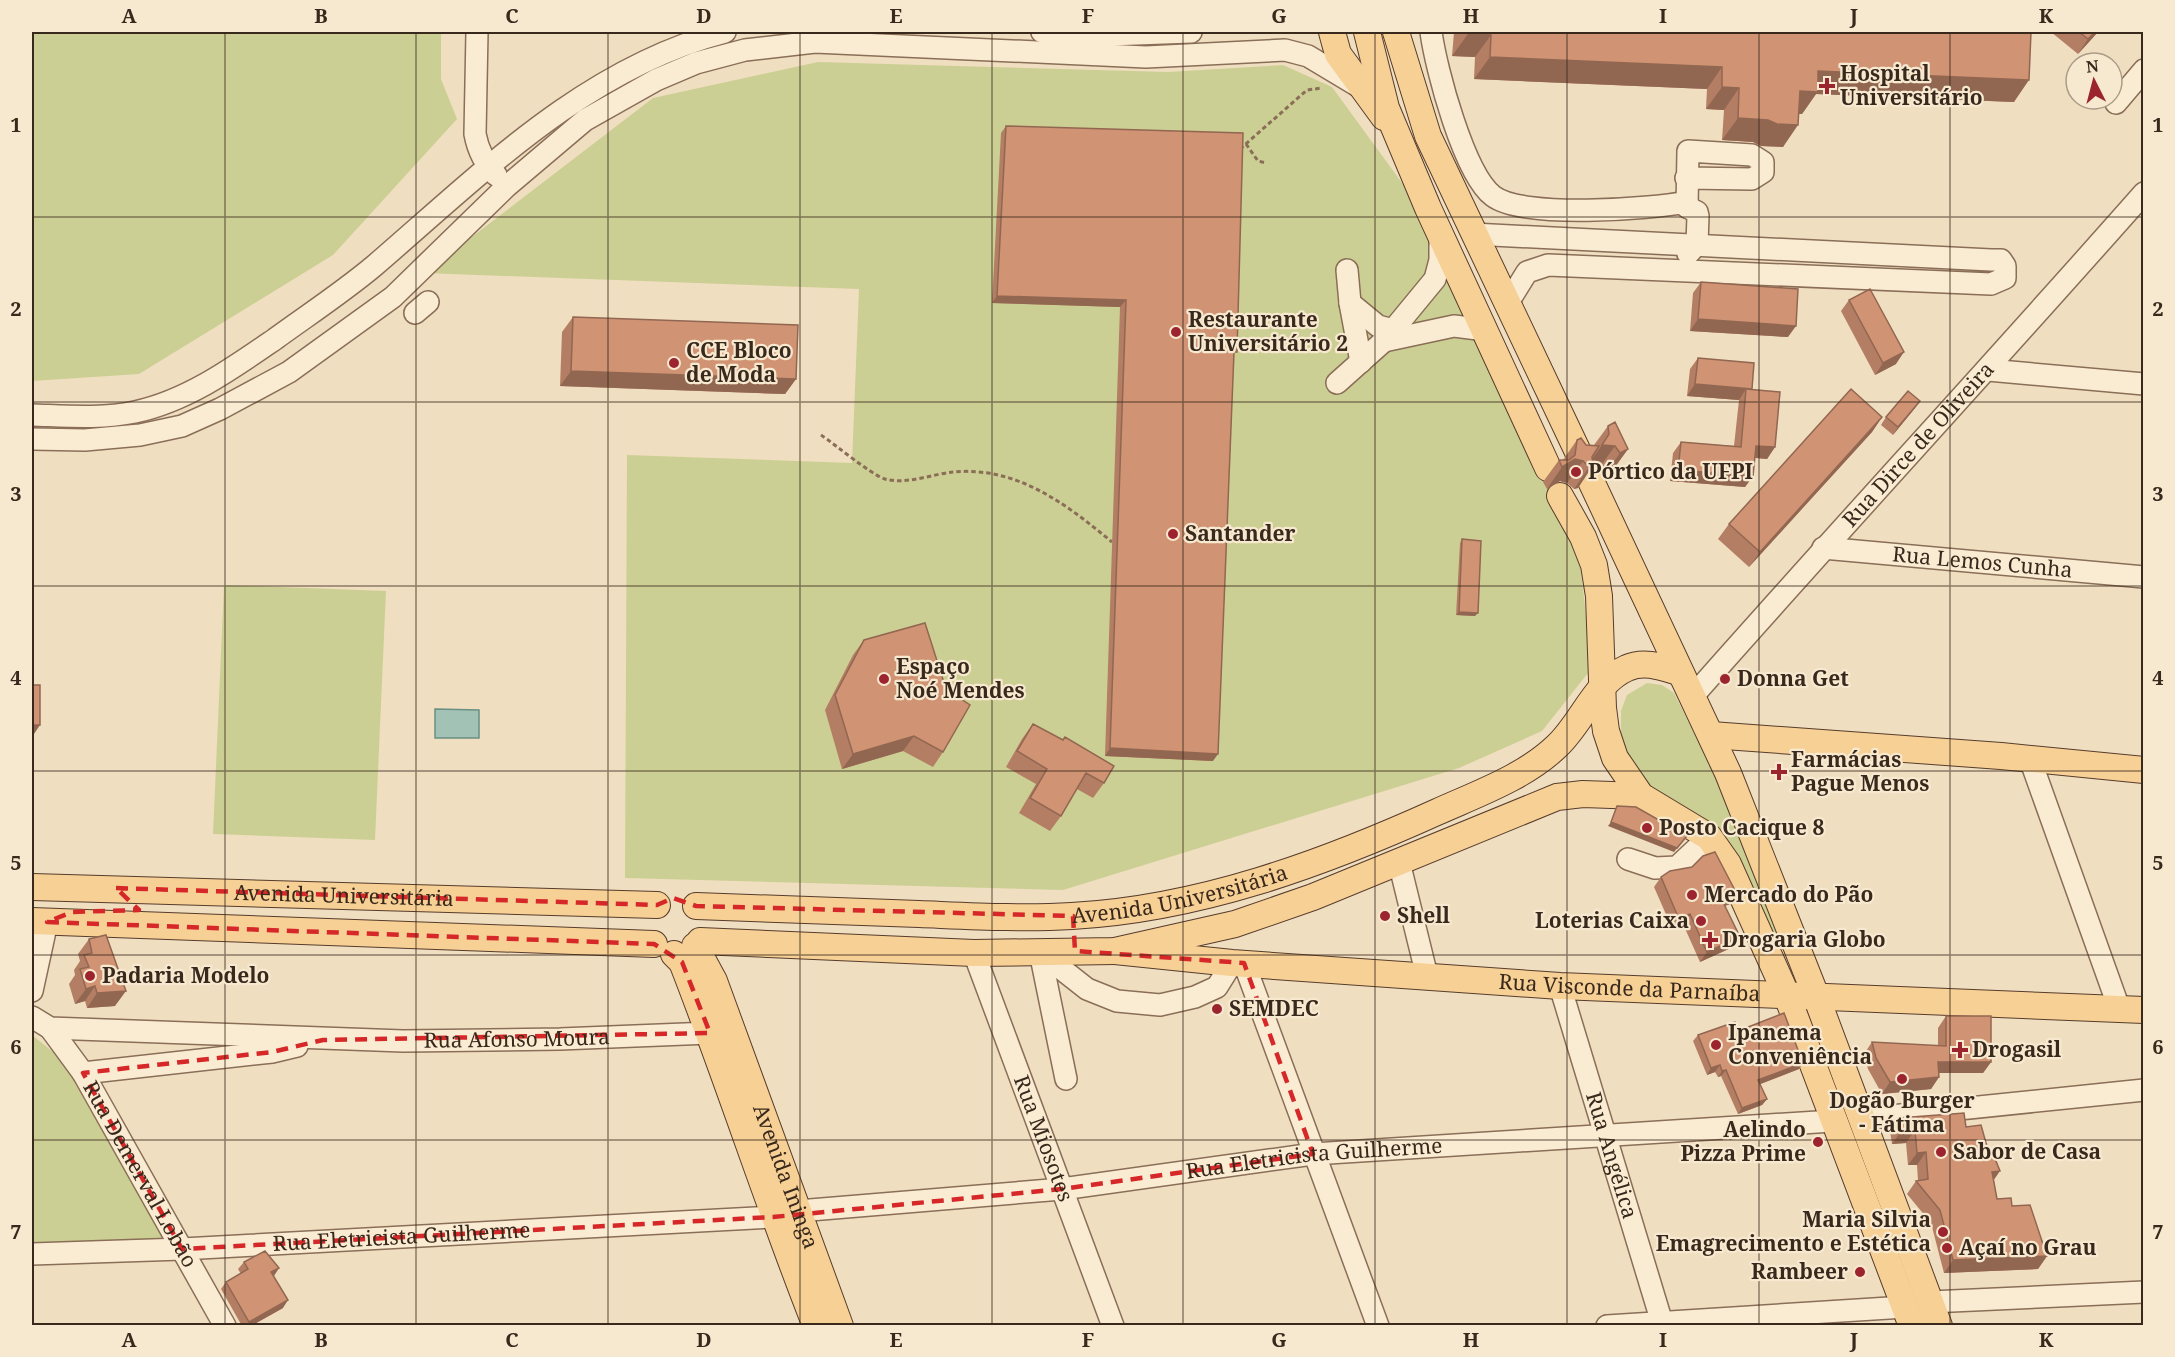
<svg xmlns="http://www.w3.org/2000/svg" width="2175" height="1357" font-family="'Noto Serif',serif">
<rect width="100%" height="100%" fill="#f0dec0"/>
<path fill="#cccf93" d="M32 32H441V79L457 119 333 255 139 374 32 381Z
M818 62 1168 72 1283 65 1332 87 1424 213 1484 335 1579 554 1592 668 1542 731 1459 768 1063 890 625 878 627 455 852 463 859 289 425 273 653 98Z
M224 585 386 591 375 840 213 834Z
M1647 683 1662 685 1674 693 1729 803 1785 948 1780 952 1733 859 1651 793 1630 763 1621 738V711L1627 695Z
M32 1035 82 1075 177 1242 32 1248Z"/>
<path fill="#a3c2b6" stroke="#6a9083" stroke-width="1.5" d="M435 709 479 710V738H435Z"/>
<g fill="none" stroke-linecap="round" stroke-linejoin="round">
<defs>
<g id="minor">
<path d="M477 32 475 134C478 150 484 163 496 175"/>
<path d="M1042 32 1109 35 1191 32"/>
<path d="M1431 32C1436 69 1464 174 1493 196 1523 219 1650 209 1687 202"/>
<path d="M2116 103 2144 70"/>
<path d="M1686 178 1752 179 1763 172V162L1752 155 1688 151 1687 207"/>
<path d="M1687 207 1697 212 1698 216 1697 244 1688 254"/>
<path d="M1473 234 1991 260H2001L2005 266V278L1991 284 1548 265 1527 272 1509 301"/>
<path d="M1347 270 1350 303 1361 362"/>
<path d="M1350 303 1378 326 1393 330"/>
<path d="M415 313 428 302"/>
<path d="M1384 341 1454 326 1486 330"/>
<path d="M1988 370 2144 384"/>
<path d="M1337 383 1384 341 1435 279 1440 260V234"/>
<path d="M32 415C66 416 101 419 135 412 187 401 233 368 275 339 308 315 343 292 374 266 480 175 585 68 725 32"/>
<path d="M32 439 85 440 140 435 182 426 220 409 289 372 393 297 507 186 585 120 656 80 696 63 745 50 815 42 1146 57 1285 50 1308 56 1358 86"/>
<path id="s1" d="M1823 548 2144 577"/>
<path id="s2" d="M1692 697C1841 528 1995 362 2144 193"/>
<path d="M2030 759 2119 1008"/>
<path d="M1628 859 1655 868 1677 867 1709 837"/>
<path d="M1399 862 1427 976"/>
<path d="M1040 952 1087 989 1117 1001 1160 1005 1195 997 1217 987 1232 963"/>
<path d="M1040 952 1066 1079"/>
<path id="s3" d="M974 953 1113 1326"/>
<path d="M1244 963 1378 1326"/>
<path id="s4" d="M1560 986 1663 1326"/>
<path d="M32 991 47 922"/>
<path id="s5" d="M32 1017 50 1028 403 1041 560 1039 710 1033"/>
<path id="s6" d="M50 1028 83 1073 225 1326"/>
<path d="M83 1073 272 1052 297 1046"/>
<path d="M1862 1119 2144 1090"/>
<path id="s7" d="M798 1211 1062 1189 1313 1154 1833 1121"/>
<path id="s8" d="M32 1254 182 1249 773 1217"/>
<path d="M1930 1302 2144 1292"/>
<path d="M1607 1326 1905 1307"/>
</g>
<g id="major">
<path d="M1332 32 1338 54 1384 117"/>
<path d="M1367 32 1386 108 1428 208 1548 468"/>
<path d="M1396 32 1428 136 1579 454"/>
<path d="M1591 481 1728 773 1816 996 1939 1326"/>
<path d="M1560 496 1583 537 1594 565 1599 596 1603 708 1606 731 1615 758 1641 796 1709 837 1728 864 1787 996 1912 1326"/>
<path d="M1711 735 2001 756 2144 770"/>
<path id="s9" d="M32 887 657 905"/>
<path id="s10" d="M696 906C771 909 845 912 919 914 970 916 1021 919 1072 916 1199 909 1322 864 1437 812 1477 794 1525 777 1557 746 1582 723 1595 682 1627 668 1644 660 1662 667 1678 672"/>
<path d="M32 921 654 944"/>
<path d="M700 941 974 953 1115 951 1235 924 1313 897 1557 797 1583 794 1641 796"/>
<path id="s11" d="M695 946 714 981 840 1326"/>
<path id="s12" d="M1115 951 1232 963 1560 986 2144 1010"/>
<path d="M674 954 682 962C729 1082 768 1205 816 1326"/>
</g>
</defs>
<use href="#minor" stroke="#8a6e57" stroke-width="24"/>
<use href="#major" stroke="#573c2c" stroke-width="28"/>
<path stroke="#8a6e57" stroke-width="3" stroke-dasharray="4.5 3" stroke-linecap="butt" d="M1246 144 1258 161 1266 163
M1240 149 1307 90 1322 88
M821 435C836 445 870 474 885 479 905 485 933 474 953 472 1017 466 1066 504 1112 542"/>
<use href="#minor" stroke="#faecd3" stroke-width="21"/>
<use href="#major" stroke="#f6d095" stroke-width="26"/>
</g>
<path fill="#b37e64" d="M1454 32H2031L2014 102 1816 94 1802 114H1799L1783 147 1761 146 1753 142 1722 140 1724 110 1706 109 1707 89 1474 79 1475 57 1452 56Z
M2051 32H2098L2078 54Z
M1006 126 1234 356 1213 761 1105 756 1120 307 992 303 1001 133Z
M1701 282 1788 337 1690 331 1693 293Z
M1849 300 1896 364 1875 375 1841 311Z
M573 317 796 379 785 394 560 386 562 332Z
M1698 358 1751 390 1775 447 1767 459 1755 458 1753 476 1745 487 1670 481 1673 453 1681 442 1734 446 1739 400 1687 396 1690 369Z
M1915 408 1893 435 1881 425 1886 417Z
M1882 417 1872 432 1749 567 1718 539 1729 524Z
M1608 426 1628 449 1612 471 1605 475 1599 468H1591L1578 488 1574 489 1567 483 1560 481 1547 489 1543 482 1559 460H1563L1577 440 1586 445H1594Z
M1462 539 1475 616 1456 615 1460 543Z
M864 640 943 752 933 767 903 751 842 769 825 710 853 655Z
M1033 724 1104 783 1093 798 1077 789 1061 816 1050 831 1019 813 1036 784 1006 767 1022 739Z
M1661 877 1730 904 1725 906 1733 947 1700 962 1683 924 1672 928 1654 887Z
M89 939 115 1006 87 1008 85 1001 75 1004 69 984 75 975 74 970 80 961 78 954Z
M1946 1016 1991 1062 1983 1073H1939V1077L1931 1089 1882 1094 1868 1069 1864 1054 1872 1042 1938 1046V1028Z
M1738 1031 1803 1063 1799 1069 1759 1084 1767 1099 1762 1105 1738 1114 1721 1076 1718 1077 1715 1072 1707 1075 1693 1041 1698 1035Z
M1899 1118 1966 1127 1994 1181 1997 1199 2012 1206 2047 1256 2038 1269 1944 1273 1931 1223 1907 1194 1916 1181H1918L1917 1165H1908L1906 1143 1892 1144 1890 1131Z
M244 1262 274 1276 283 1308 251 1326H242L221 1289 226 1282 241 1274 238 1269Z"/>
<path fill="#926751" d="M2095 32H2098L2078 54 2088 39Z
M1468 34 1491 35 1475 57 1452 56Z
M1490 57 1722 67 1707 89 1474 79Z
M1818 71 2029 80 2014 102 1816 94 1802 114 1784 113 1800 91Z
M1722 87 1739 88 1724 110 1706 109Z
M1738 118 1768 120 1798 125 1783 147 1761 146 1753 142 1722 140Z
M997 296 1126 300 1120 307 992 303Z
M1698 319 1796 326 1788 337 1690 331Z
M1904 352 1896 364 1875 375 1883 363Z
M571 371 796 379 785 394 560 386Z
M1695 384 1752 389 1746 398V389L1739 400 1687 396Z
M1920 401 1915 408 1893 435 1898 427Z
M1882 417 1872 432 1749 567 1760 552Z
M1602 445 1615 446 1599 468H1591L1578 488 1574 489 1589 467 1587 466Z
M1756 446 1775 447 1767 459 1748 457Z
M1628 449 1612 471 1605 475 1620 453Z
M1575 459 1583 461 1567 483 1560 481 1547 489 1562 467Z
M1678 470 1753 476 1745 487 1670 481Z
M1459 612 1478 613 1475 616 1456 615Z
M32 725H40L32 737Z
M914 736 903 751 842 769 853 754Z
M1110 748 1218 754 1213 761 1105 756Z
M1611 822 1687 836 1674 852 1608 826Z
M1737 894 1730 904 1716 909 1722 900Z
M1690 914 1683 924 1672 928 1679 919Z
M1740 937 1733 947 1700 962 1707 952Z
M95 986 85 1001 75 1004 86 989Z
M126 991 115 1006 87 1008 97 993Z
M1938 1062H1991L1983 1073H1930Z
M1803 1063 1799 1069 1753 1087 1758 1080Z
M1720 1065 1715 1072 1707 1075 1711 1068Z
M1726 1070 1721 1076 1718 1077 1722 1071Z
M1939 1077 1931 1089 1882 1094 1890 1082Z
M1767 1099 1762 1105 1738 1114 1742 1108Z
M1915 1130 1906 1143 1892 1144 1901 1131Z
M1926 1152 1917 1165H1908L1917 1153Z
M2000 1171 1991 1184 1992 1172Z
M2047 1256 2038 1269 1944 1273 1953 1260Z
M279 1268 274 1276 271 1272Z
M288 1300 283 1308 251 1326H247L249 1322Z"/>
<path fill="#d09374" stroke="#926751" stroke-width="1.5" d="M1468 32H2031L2029 80 1818 71V92L1800 91 1798 125 1777 124 1768 120 1738 118 1739 88 1722 87V67L1490 57 1491 35 1468 34Z
M2079 32H2095L2088 39Z
M1006 126 1243 133 1237 352H1234L1218 754 1110 748 1126 300 997 296Z
M1701 282 1798 289 1796 326 1698 319Z
M1870 289 1904 352 1883 363 1849 300Z
M573 317 798 325 796 379 571 371Z
M1698 358 1754 363 1752 389 1695 384Z
M1746 389 1780 392 1775 447 1756 446 1753 476 1678 470 1681 442 1741 447Z
M1851 389 1882 417 1760 552 1729 524Z
M1908 391 1920 401 1898 427 1886 417Z
M1615 422 1628 449 1620 453 1615 446 1602 445 1609 434 1608 426Z
M1581 438 1586 445 1599 446 1592 457 1593 465 1589 467 1583 461 1575 459 1562 467 1559 460H1569L1575 455 1577 440Z
M1462 539 1481 541 1478 613 1459 612Z
M925 623 946 689 970 705 943 752 914 736 853 754 835 695 864 640Z
M32 685H40V725H32Z
M1033 724 1063 740 1065 737 1114 766 1104 783 1086 773 1061 816 1030 798 1047 769 1017 751Z
M1617 806 1636 807 1687 836 1677 848 1611 822Z
M1715 852 1737 894 1722 900 1740 937 1707 952 1690 914 1679 919 1661 877 1670 871 1692 867 1703 856Z
M106 935 126 991 97 993 95 986 86 989 80 969 89 967 84 955 92 953 89 939Z
M1784 1013 1803 1063 1758 1080 1767 1099 1742 1108 1726 1070 1722 1071 1720 1065 1711 1068 1698 1035 1735 1022 1738 1031Z
M1946 1016H1991V1062H1938L1939 1077 1890 1082 1876 1058 1872 1042 1946 1046Z
M1964 1113 1966 1127 1981 1125 1988 1150 1991 1149 2000 1171 1992 1172 1997 1199 2011 1198 2012 1206 2030 1205 2047 1256 1953 1260 1940 1210 1916 1181 1928 1179 1926 1152 1917 1153 1915 1130 1901 1131 1899 1118Z
M265 1251 279 1268 271 1272 288 1300 249 1322 226 1282 248 1269 244 1262Z"/>
<path fill="none" stroke="#d62828" stroke-width="4.5" stroke-dasharray="12 8" stroke-linejoin="round" d="M116 888 657 905 673 898 696 906 1073 916 1075 951 1244 963 1313 1154 1062 1189 773 1217 182 1249 83 1073 272 1052 323 1040 710 1033 682 962 654 944 47 922 72 912 139 910Z"/>
<path fill="none" stroke="#39281c" stroke-width="1.5" stroke-opacity="0.55" d="M225 32V1326M416 32V1326M608 32V1326M800 32V1326M992 32V1326M1183 32V1326M1375 32V1326M1567 32V1326M1759 32V1326M1950 32V1326M32 217H2144M32 402H2144M32 586H2144M32 771H2144M32 955H2144M32 1140H2144"/>
<g fill="#9c242f" stroke="#f7e9d0" stroke-width="2">
<path d="M1824 77h6v6h6v6h-6v6h-6v-6h-6v-6h6z"/>
<circle cx="1176" cy="332" r="6"/>
<circle cx="674" cy="363" r="6"/>
<circle cx="1576" cy="472" r="6"/>
<circle cx="1173" cy="534" r="6"/>
<circle cx="884" cy="679" r="6"/>
<circle cx="1725" cy="679" r="6"/>
<path d="M1776 763h6v6h6v6h-6v6h-6v-6h-6v-6h6z"/>
<circle cx="1647" cy="828" r="6"/>
<circle cx="1692" cy="895" r="6"/>
<circle cx="1385" cy="916" r="6"/>
<circle cx="1701" cy="921" r="6"/>
<path d="M1707 931h6v6h6v6h-6v6h-6v-6h-6v-6h6z"/>
<circle cx="90" cy="976" r="6"/>
<circle cx="1217" cy="1009" r="6"/>
<circle cx="1716" cy="1045" r="6"/>
<path d="M1957 1041h6v6h6v6h-6v6h-6v-6h-6v-6h6z"/>
<circle cx="1902" cy="1079" r="6"/>
<circle cx="1818" cy="1142" r="6"/>
<circle cx="1941" cy="1152" r="6"/>
<circle cx="1943" cy="1232" r="6"/>
<circle cx="1947" cy="1248" r="6"/>
<circle cx="1860" cy="1272" r="6"/>
</g>
<g text-anchor="middle" stroke-width="4.5" stroke-linejoin="round" paint-order="stroke">
<g font-size="21" font-weight="bold" fill="#39281c" stroke="#f7e9d0" text-anchor="start">
<text x="1840" y="81">Hospital<tspan x="1840" dy="24">Universitário</tspan></text>
<text x="1188" y="327">Restaurante<tspan x="1188" dy="24">Universitário 2</tspan></text>
<text x="686" y="358">CCE Bloco<tspan x="686" dy="24">de Moda</tspan></text>
<text x="1588" y="479">Pórtico da UFPI</text>
<text x="1185" y="541">Santander</text>
<text x="896" y="674">Espaço<tspan x="896" dy="24">Noé Mendes</tspan></text>
<text x="1737" y="686">Donna Get</text>
<text x="1791" y="767">Farmácias<tspan x="1791" dy="24">Pague Menos</tspan></text>
<text x="1659" y="835">Posto Cacique 8</text>
<text x="1704" y="902">Mercado do Pão</text>
<text x="1397" y="923">Shell</text>
<text x="1689" y="928" text-anchor="end">Loterias Caixa</text>
<text x="1722" y="947">Drogaria Globo</text>
<text x="102" y="983">Padaria Modelo</text>
<text x="1229" y="1016">SEMDEC</text>
<text x="1728" y="1040">Ipanema<tspan x="1728" dy="24">Conveniência</tspan></text>
<text x="1972" y="1057">Drogasil</text>
<text x="1902" y="1108" text-anchor="middle">Dogão Burger<tspan x="1902" dy="24">- Fátima</tspan></text>
<text x="1806" y="1137" text-anchor="end">Aelindo<tspan x="1806" dy="24">Pizza Prime</tspan></text>
<text x="1953" y="1159">Sabor de Casa</text>
<text x="1931" y="1227" text-anchor="end">Maria Silvia<tspan x="1931" dy="24">Emagrecimento e Estética</tspan></text>
<text x="1959" y="1255">Açaí no Grau</text>
<text x="1848" y="1279" text-anchor="end">Rambeer</text>
</g>
<g font-size="21" fill="#39281c" stroke="#f7e9d0">
<text dy="7" stroke="none"><textPath href="#s2" startOffset="339">Rua Dirce de Oliveira</textPath></text>
<text dy="7" stroke="none"><textPath href="#s1" startOffset="160">Rua Lemos Cunha</textPath></text>
<text dy="7" stroke="none"><textPath href="#s10" startOffset="486">Avenida Universitária</textPath></text>
<text dy="7" stroke="none"><textPath href="#s9" startOffset="312">Avenida Universitária</textPath></text>
<text dy="7" stroke="none"><textPath href="#s12" startOffset="516">Rua Visconde da Parnaíba</textPath></text>
<text dy="7" stroke="none"><textPath href="#s5" startOffset="488">Rua Afonso Moura</textPath></text>
<text dy="7" stroke="none"><textPath href="#s3" startOffset="198">Rua Miosotes</textPath></text>
<text dy="7" stroke="none"><textPath href="#s4" startOffset="177">Rua Angélica</textPath></text>
<text dy="7" stroke="none"><textPath href="#s7" startOffset="519">Rua Eletricista Guilherme</textPath></text>
<text dy="7" stroke="none"><textPath href="#s6" startOffset="172">Rua Demerval Lobão</textPath></text>
<text dy="7" stroke="none"><textPath href="#s11" startOffset="248">Avenida Ininga</textPath></text>
<text dy="7" stroke="none"><textPath href="#s8" startOffset="370">Rua Eletricista Guilherme</textPath></text>
</g>
</g>
<rect width="2175" height="1357" fill="none" stroke="#f7e9d0" stroke-width="66"/>
<g transform="translate(2094 81) rotate(354)"><circle r="28" fill="#f7e9d0" stroke="#ab9c88" stroke-width="1.5"/>
<path d="M0-4.5L10 22L0 15L-10 22Z" fill="#9c242f"/>
<text y="-9" font-size="16" font-weight="bold" text-anchor="middle" fill="#39281c">N</text>
</g>
<rect x="33" y="33" width="2109" height="1291" fill="none" stroke="#39281c" stroke-width="2"/>
<g font-size="20" text-anchor="middle" font-weight="bold" fill="#39281c">
<text x="129" y="23">A</text>
<text x="321" y="23">B</text>
<text x="512" y="23">C</text>
<text x="704" y="23">D</text>
<text x="896" y="23">E</text>
<text x="1088" y="23">F</text>
<text x="1279" y="23">G</text>
<text x="1471" y="23">H</text>
<text x="1663" y="23">I</text>
<text x="1854" y="23">J</text>
<text x="2046" y="23">K</text>
<text x="16" y="132">1</text>
<text x="2158" y="132">1</text>
<text x="16" y="316">2</text>
<text x="2158" y="316">2</text>
<text x="16" y="501">3</text>
<text x="2158" y="501">3</text>
<text x="16" y="685">4</text>
<text x="2158" y="685">4</text>
<text x="16" y="870">5</text>
<text x="2158" y="870">5</text>
<text x="16" y="1054">6</text>
<text x="2158" y="1054">6</text>
<text x="16" y="1239">7</text>
<text x="2158" y="1239">7</text>
<text x="129" y="1347">A</text>
<text x="321" y="1347">B</text>
<text x="512" y="1347">C</text>
<text x="704" y="1347">D</text>
<text x="896" y="1347">E</text>
<text x="1088" y="1347">F</text>
<text x="1279" y="1347">G</text>
<text x="1471" y="1347">H</text>
<text x="1663" y="1347">I</text>
<text x="1854" y="1347">J</text>
<text x="2046" y="1347">K</text>
</g>
</svg>
